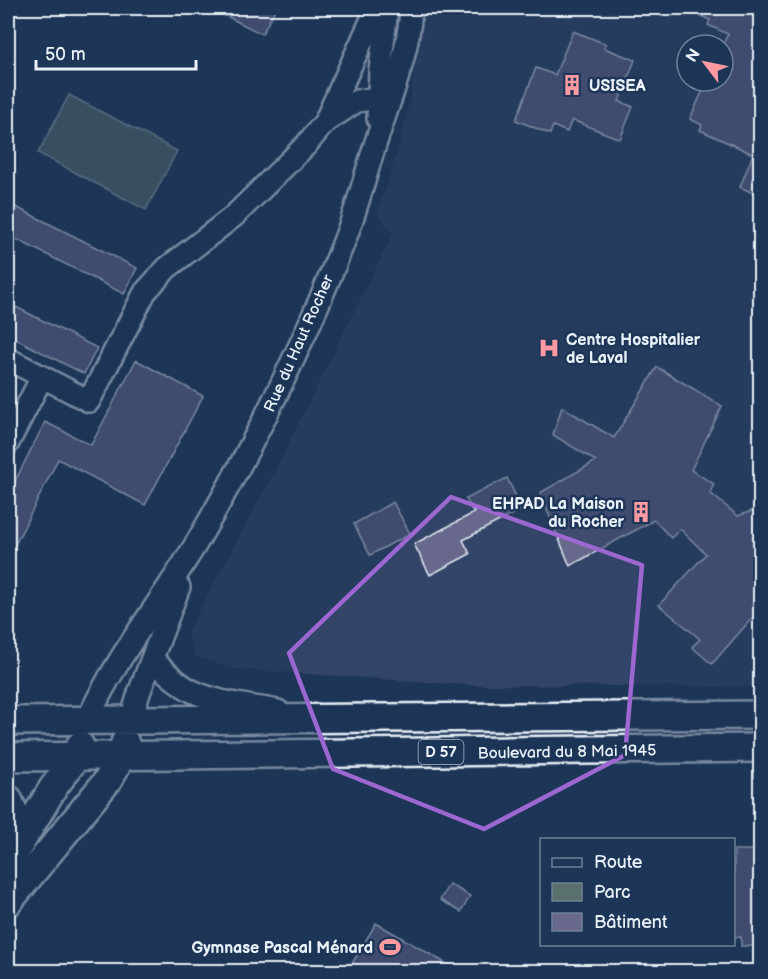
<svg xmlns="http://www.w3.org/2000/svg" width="768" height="979" font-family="'Balsamiq Sans',sans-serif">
<rect width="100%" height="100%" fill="#1d3557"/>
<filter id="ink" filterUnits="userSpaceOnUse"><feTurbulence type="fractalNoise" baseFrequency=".0167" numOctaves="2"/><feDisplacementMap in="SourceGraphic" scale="12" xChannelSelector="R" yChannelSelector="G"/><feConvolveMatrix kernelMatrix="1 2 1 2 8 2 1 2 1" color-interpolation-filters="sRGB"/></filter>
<g filter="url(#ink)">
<path fill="#334467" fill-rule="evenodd" d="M422 8H760V687L469 685 231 669 196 657 187 633 281 459 393 233 377 214 397 153 411 94ZM687 45H723V81H687Z"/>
<path fill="#59706c" stroke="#a0b0b2" stroke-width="1.5" d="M69 95 177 151 146 210 38 153Z"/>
<path fill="#67688c" stroke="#e8f1f8" stroke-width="1.5" d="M210 8H276L262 34Z
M683 8H760V196L740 187 753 154 700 130 702 125 690 119 707 81H723V44L728 34 708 25 710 20Z
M573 31 606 44 604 48 635 60 619 101 633 107 620 139 572 120 567 132 553 126 550 134 516 120 536 68 555 75Z
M8 203 137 268 124 294 8 235Z
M8 303 97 348 84 374 8 335Z
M136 360 203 396 145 505 58 459 8 559V495L45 422 91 445Z
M657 367 722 406 691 470 714 484 710 493 738 516 760 508V609L712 664 692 647 700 639 659 605 706 554 680 529 671 538 654 520 570 566 540 493 596 461 553 435 562 407 614 438Z
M507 478 522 509 463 540 470 554 430 575 414 544 474 513 466 499Z
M393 502 410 534 370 555 354 524Z
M734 850H760V937H759L758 946H741V937H734Z
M449 884 470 896 461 912 440 900Z
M376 923 461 972H347Z"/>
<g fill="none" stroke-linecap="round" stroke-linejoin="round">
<defs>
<path id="minor" d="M378 119 380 70 387 8
M325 122 357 101 378 98 387 91
M8 359 89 401 145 292 167 268 234 216 306 145 325 122 377 8
M8 443 42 377
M152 659C164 670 176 683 192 691 216 703 252 706 278 711
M88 719C117 654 164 599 200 537 255 442 305 342 345 239 358 206 366 172 377 139 391 96 409 53 411 8
M131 719 139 693 179 587"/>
<path id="major" d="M8 721 760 715
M8 757 760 748
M8 799 14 813 20 843
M8 863 53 788 77 756 80 746
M8 902 108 780 121 757 125 743"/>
</defs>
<use href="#minor" stroke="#e8f1f8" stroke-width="26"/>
<use href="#major" stroke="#e8f1f8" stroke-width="32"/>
<use href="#minor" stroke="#1d3557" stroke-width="21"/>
<use href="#major" stroke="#1d3557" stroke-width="27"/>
</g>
</g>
<path d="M0 0H768V979H0ZM451 497 642 565 625 755 484 829 333 769 289 653Z" fill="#1d3557" fill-opacity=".55" fill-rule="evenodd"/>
<path fill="none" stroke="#9c67d0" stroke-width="4.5" stroke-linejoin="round" d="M451 497 642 565 625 755 484 829 333 769 289 653Z"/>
<defs>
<symbol id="building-bare" viewBox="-9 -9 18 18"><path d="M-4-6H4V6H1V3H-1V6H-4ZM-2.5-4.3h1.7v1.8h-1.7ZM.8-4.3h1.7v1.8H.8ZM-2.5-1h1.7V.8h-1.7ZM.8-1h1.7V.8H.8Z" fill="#ff9aa2" stroke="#1d3557" stroke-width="2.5" paint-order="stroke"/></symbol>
<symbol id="hospital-bare" viewBox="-9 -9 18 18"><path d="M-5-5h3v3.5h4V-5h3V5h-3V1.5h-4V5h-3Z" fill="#ff9aa2" stroke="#1d3557" stroke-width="2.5" paint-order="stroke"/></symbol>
<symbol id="stadium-bare" viewBox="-9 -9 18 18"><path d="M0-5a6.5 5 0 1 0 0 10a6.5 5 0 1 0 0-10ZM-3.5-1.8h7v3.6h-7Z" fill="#ff9aa2" stroke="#1d3557" stroke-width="2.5" paint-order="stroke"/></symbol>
</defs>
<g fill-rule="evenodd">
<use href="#building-bare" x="557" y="70" width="30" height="30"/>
<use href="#hospital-bare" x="534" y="333" width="30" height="30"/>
<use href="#building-bare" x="626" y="497" width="30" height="30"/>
<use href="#stadium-bare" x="375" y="932" width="30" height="30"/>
</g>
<g text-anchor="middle" stroke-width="5" stroke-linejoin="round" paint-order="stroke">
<rect fill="#1d3557" stroke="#abb9c8" stroke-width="1.5" x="418.5" y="740" width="45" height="24" rx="4.5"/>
<g font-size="15" font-weight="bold" fill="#e8f1f8">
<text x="441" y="757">D 57</text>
</g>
<g font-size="16" font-weight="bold" fill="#e8f1f8" stroke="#1d3557" text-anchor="start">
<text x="589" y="91">USISEA</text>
<text x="566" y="345">Centre Hospitalier<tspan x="566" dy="18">de Laval</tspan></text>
<text x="624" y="509" text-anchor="end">EHPAD La Maison<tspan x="624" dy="18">du Rocher</tspan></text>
<text x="373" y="953" text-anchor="end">Gymnase Pascal Ménard</text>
</g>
<g font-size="16" fill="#e8f1f8" stroke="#1d3557">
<text transform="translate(298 343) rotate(-66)" y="6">Rue du Haut Rocher</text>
<text transform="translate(567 751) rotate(-1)" y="6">Boulevard du 8 Mai 1945</text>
</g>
</g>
<rect width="768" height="979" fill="none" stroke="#1d3557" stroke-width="30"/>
<rect x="15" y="15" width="738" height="949" fill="none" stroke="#e8f1f8" stroke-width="2" filter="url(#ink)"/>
<rect x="540" y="838" width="195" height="108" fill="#1d3557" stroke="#6e8097" stroke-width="1.5"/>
<rect x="552" y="858" width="30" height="9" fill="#1d3557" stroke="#6e8097" stroke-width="1.5"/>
<text x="594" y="868" font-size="18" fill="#e8f1f8">Route</text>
<rect x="552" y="883" width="30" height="18" fill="#59706c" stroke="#6e8097" stroke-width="1.5"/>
<text x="594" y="898" font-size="18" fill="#e8f1f8">Parc</text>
<rect x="552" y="913" width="30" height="18" fill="#67688c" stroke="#6e8097" stroke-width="1.5"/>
<text x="594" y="928" font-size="18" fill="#e8f1f8">Bâtiment</text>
<g transform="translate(705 63) rotate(302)"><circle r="28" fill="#1d3557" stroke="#6e8097" stroke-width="1.5"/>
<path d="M0-4.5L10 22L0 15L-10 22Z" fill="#ff9aa2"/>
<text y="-9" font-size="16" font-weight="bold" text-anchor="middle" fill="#e8f1f8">N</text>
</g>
<path d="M36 60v9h160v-9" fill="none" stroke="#e8f1f8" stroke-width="3"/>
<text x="45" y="60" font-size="18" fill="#e8f1f8" stroke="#1d3557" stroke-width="4.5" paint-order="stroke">50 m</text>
</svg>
